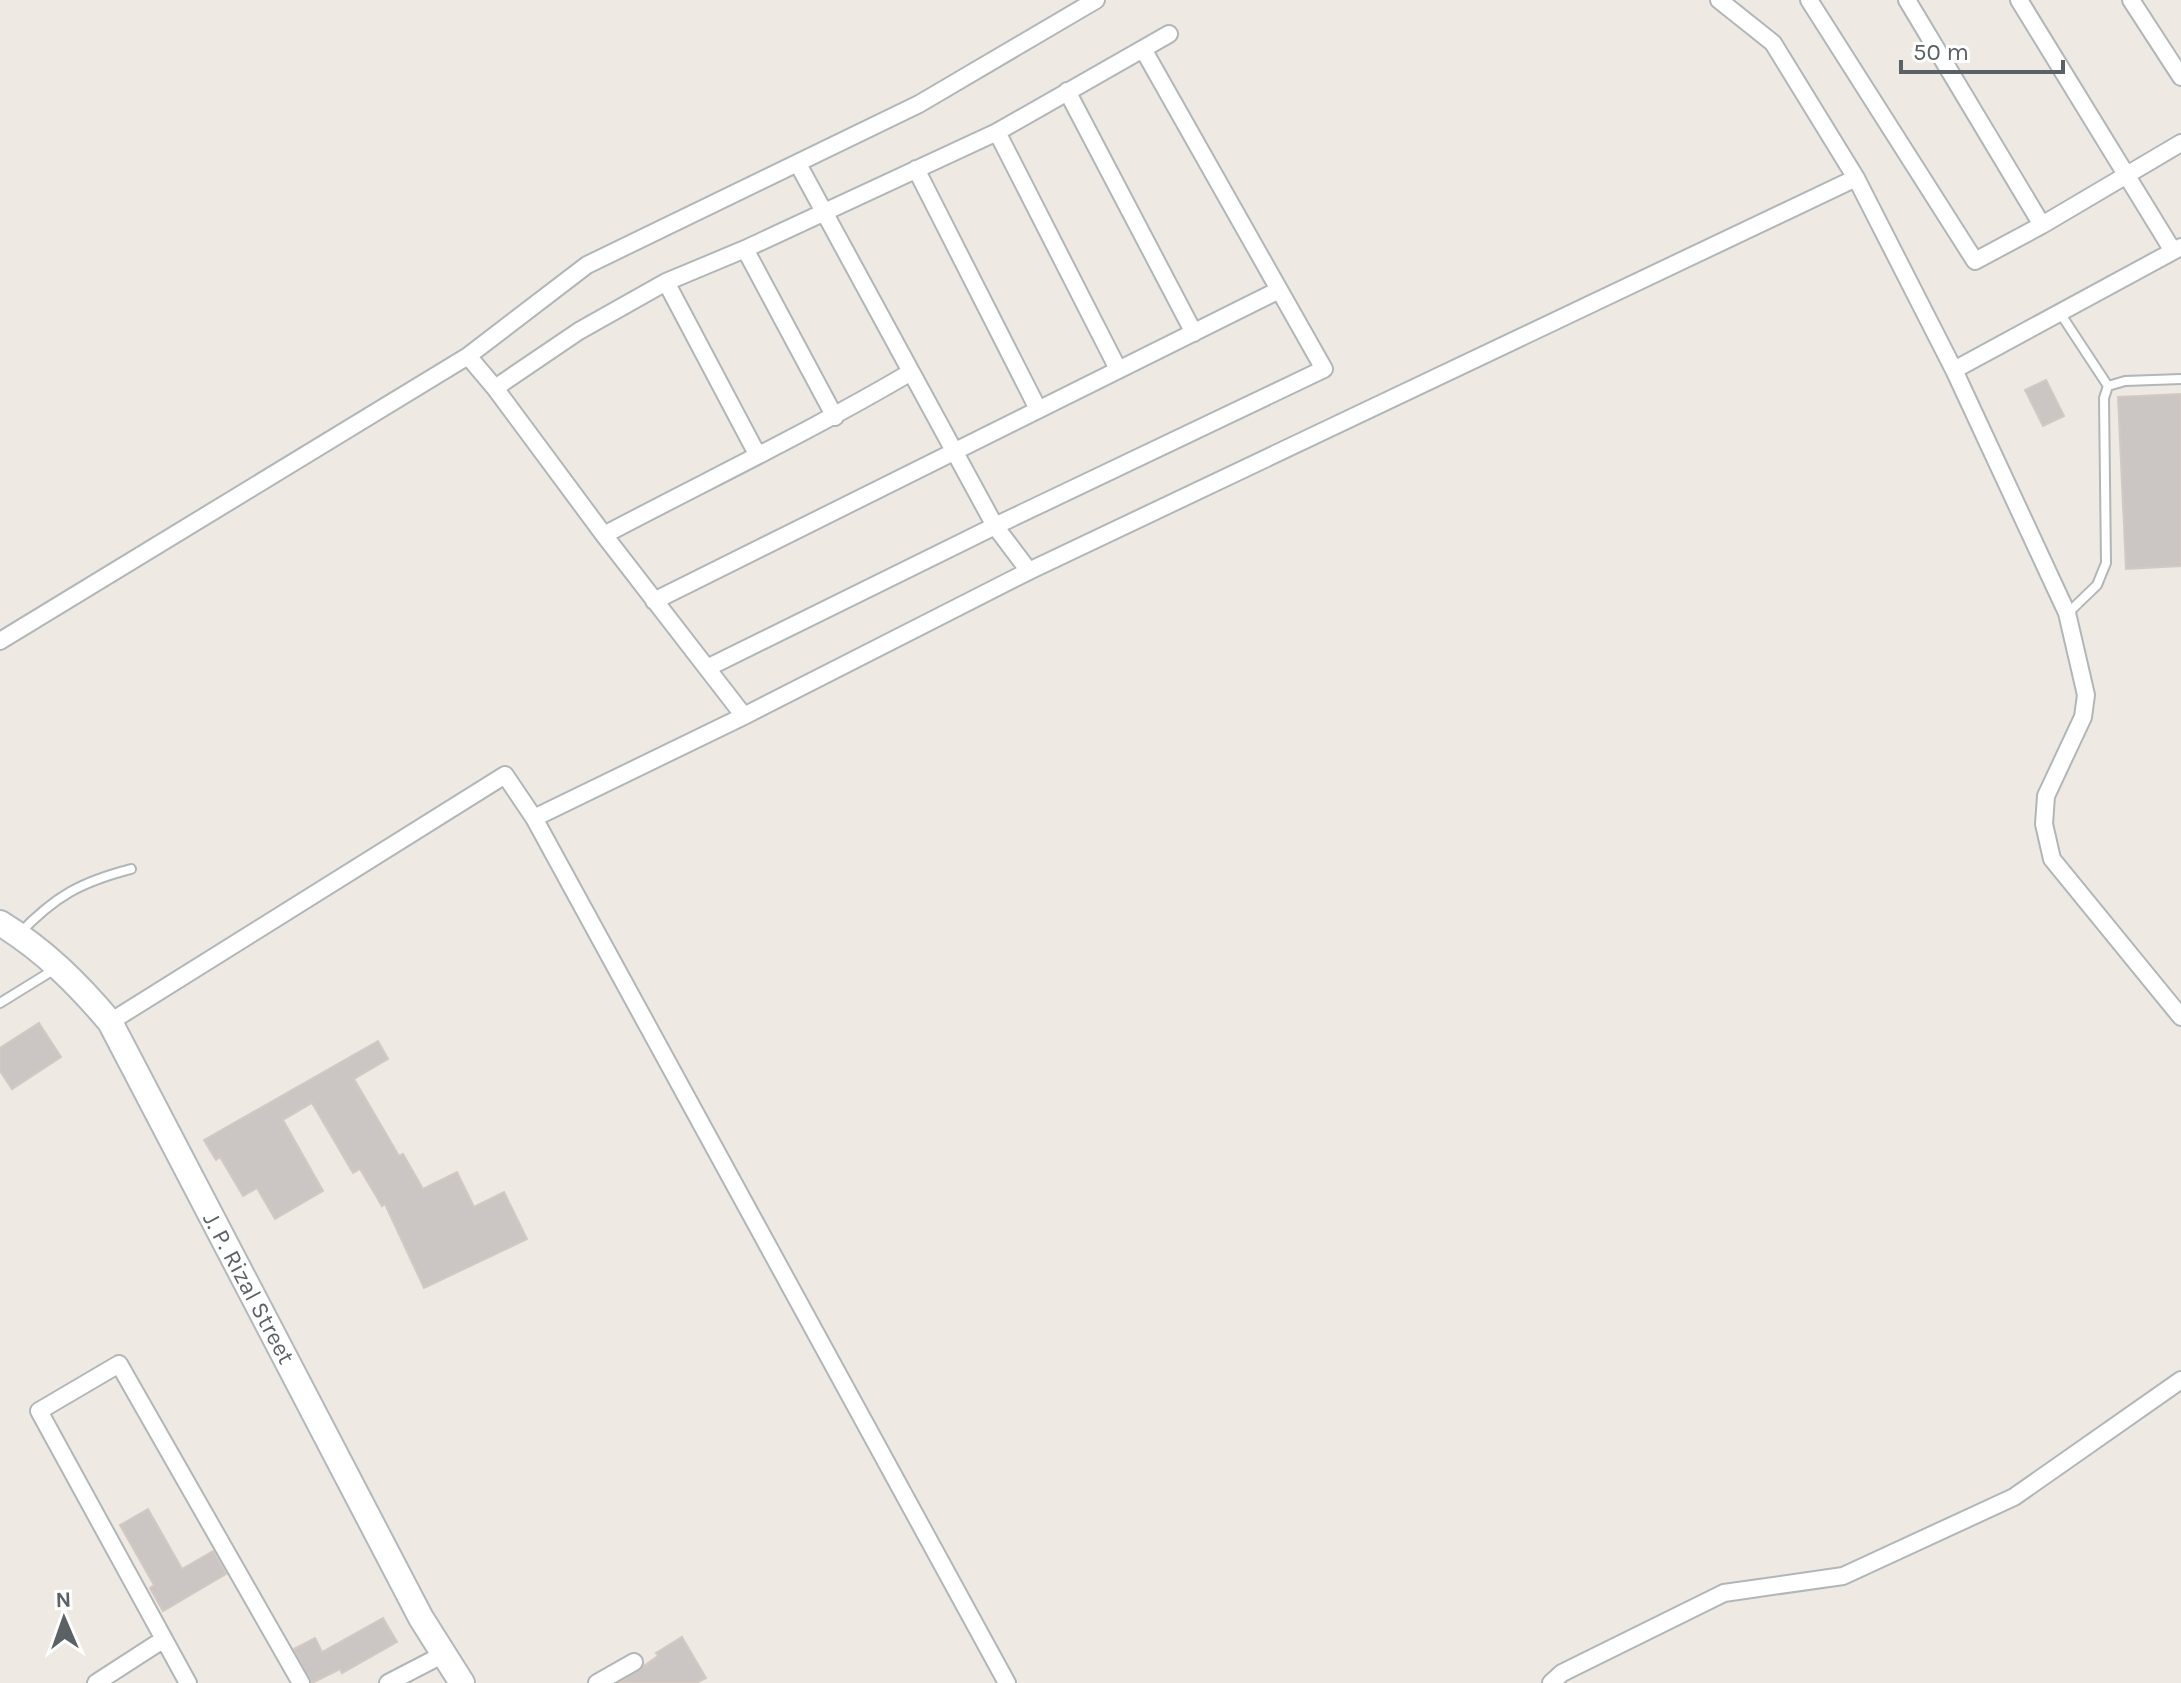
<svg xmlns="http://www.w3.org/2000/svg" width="2181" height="1683" font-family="Karla,sans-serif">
<rect width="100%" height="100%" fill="#eee9e3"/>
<path fill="#cbc6c3" stroke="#d2c9c2" stroke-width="2" d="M2046 380 2064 416 2043 426 2025 390Z
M2181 394V566L2126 569 2118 397Z
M39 1023 61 1057 12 1089 0 1071V1048Z
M378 1041 388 1059 354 1079 399 1156 403 1154 423 1189 457 1172 474 1207 504 1192 527 1239 424 1288 385 1204 382 1206 360 1169 353 1173 312 1103 283 1120 323 1191 275 1219 257 1188 243 1196 220 1157 216 1160 204 1140Z
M148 1509 182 1569 213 1551 226 1574 163 1611 150 1588 154 1585 120 1525Z
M383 1618 397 1642 342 1673 340 1669 312 1683 294 1649 315 1638 322 1652Z
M682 1637 706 1678 696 1683H619L658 1656 656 1653Z"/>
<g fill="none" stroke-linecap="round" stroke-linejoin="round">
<defs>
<path id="service" d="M2060 313 2108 386
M2068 613 2097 585 2106 563 2104 398 2108 386 2125 381 2181 379
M19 934C55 896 81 882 131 869
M0 1003 55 969"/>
<path id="minor" d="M1719 0 1773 43 1856 178 1954 370 2067 613 2086 695 2083 717 2046 796 2044 824 2052 859 2181 1017
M1809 0 1975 261 2042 225 2181 143
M1907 0 2042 225
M2019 0 2173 251
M2131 0 2181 77
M1067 91 1194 333
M997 132 1118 369
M798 164 995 526 1029 571
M916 169 1038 409
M745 249 835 417
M666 282 757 454
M468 356 495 388 604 535 744 716
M1954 370 2181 247
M495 388 579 331 666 282 745 249 997 132 1169 34
M604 535C706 481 811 431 911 372
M654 601 1279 290
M0 641 468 356 587 265 919 104 1096 0
M707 668 995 526 1324 369 1143 49
M534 818 744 716 1029 571 1856 178
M110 1022 505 775 534 818 1007 1683
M96 1683 164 1639
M188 1683 39 1411 119 1364 301 1683
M388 1683 444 1654
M597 1683 634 1662
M1551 1683 1562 1673 1724 1593 1843 1576 2014 1497 2181 1380"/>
<path id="secondary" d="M0 923C44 950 78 984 110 1022L421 1618 462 1683"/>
</defs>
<use href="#service" stroke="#b1b6b8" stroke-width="12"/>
<use href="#minor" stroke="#b1b6b8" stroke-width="20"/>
<use href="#secondary" stroke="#b2b8bb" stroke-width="28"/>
<use href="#service" stroke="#fff" stroke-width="8"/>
<use href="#minor" stroke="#fff" stroke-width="16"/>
<use href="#secondary" stroke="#fff" stroke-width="24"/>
</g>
<g text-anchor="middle" stroke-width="6" stroke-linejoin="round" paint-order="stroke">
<g font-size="24" fill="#5b6164" stroke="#fff">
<text transform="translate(249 1288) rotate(62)" y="8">J. P. Rizal Street</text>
</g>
</g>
<g transform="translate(64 1619) rotate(358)" stroke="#ffffff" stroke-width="6" paint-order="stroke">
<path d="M0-6L14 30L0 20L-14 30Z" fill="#5b6164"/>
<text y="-12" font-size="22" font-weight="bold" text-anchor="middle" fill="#5b6164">N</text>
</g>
<path d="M1901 60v12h162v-12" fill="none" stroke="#5b6164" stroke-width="4"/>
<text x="1913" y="60" font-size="24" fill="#5b6164" stroke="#ffffff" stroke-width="6" paint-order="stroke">50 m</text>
</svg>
